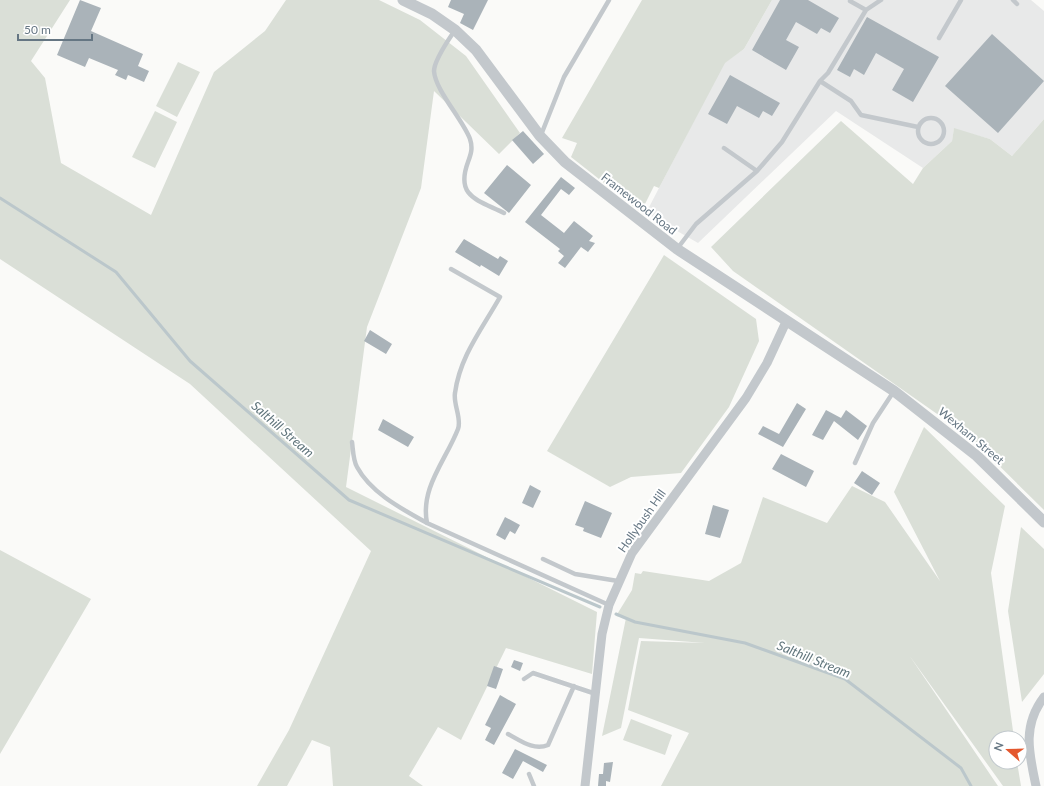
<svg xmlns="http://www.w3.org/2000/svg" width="1044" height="786" font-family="Lato,sans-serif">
<rect width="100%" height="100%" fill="#fafaf8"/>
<path fill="#e8e9e9" d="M772 0H1031L1044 11V119L1012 156 990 139 954 129 952 141 923 168 836 111 698 243 646 213 724 63 744 49Z"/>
<path fill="#dadfd7" d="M0 0H70L31 61 45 78 61 163 151 215 214 72 265 31 286 0H379L420 20 466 56 520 133 499 154 434 91 421 188 367 327 346 487 597 612 592 674 506 648 461 740 438 727 409 776 423 786H333L330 747 312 740 287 786H257L289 730 371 551 190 384 0 259Z
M642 0H772L744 49 725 63 659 188 654 186 641 212 571 157 577 143 562 138Z
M178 62 200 72 177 117 156 106Z
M155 111 177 122 155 168 132 157Z
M1044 119V510L970 437 733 271 711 247 841 121 913 184 923 168 952 141 954 128 990 139 1012 156Z
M664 255 756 319 759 341 729 407 681 473 631 477 610 487 547 451Z
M924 427 1005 506 991 573 1014 738H996V762H1017L1021 786H1003L909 655 998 786H661L689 733 628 710 641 641 705 643 639 638 621 728 602 736 626 618 616 616 632 590 635 573 641 574 643 571 709 581 741 563 763 497 827 523 852 486 885 502 940 581 894 492Z
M1021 527 1044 549V674L1022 702 1008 611Z
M0 550 91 599 0 754Z
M631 719 672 735 665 755 623 740Z"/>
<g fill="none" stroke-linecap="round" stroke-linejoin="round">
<path stroke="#bbc7cb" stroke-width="3" d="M0 198 116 272 190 361 349 500 600 607
M616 614 635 622 745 643 845 679 961 768 971 786"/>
</g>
<path fill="#aab3b9" d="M80 0 101 8 91 31 143 54 138 66 149 71 144 82 128 75 126 80 115 75 118 70 89 58 85 67 57 55Z
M451 0H488L473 30 460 23 464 14 448 7Z
M780 0H808L839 18 830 33 821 28 817 34 796 22 786 40 799 47 786 70 752 50Z
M867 17 939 57 913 102 892 90 904 69 876 53 864 75 854 69 850 77 837 70Z
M992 34 1044 81 998 133 945 86Z
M730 75 780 103 772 116 763 111 759 118 737 106 727 124 708 114Z
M523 131 544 154 533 164 512 140Z
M507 165 531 185 509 213 484 193Z
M561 177 575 188 569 195 561 189 541 215 564 233 574 221 593 236 589 241 595 243 588 252 581 247 565 268 558 263 564 256 558 251 560 249 525 222Z
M464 239 498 259 500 256 508 261 499 276 481 265 480 267 455 252Z
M370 330 392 344 386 354 364 341Z
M797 403 806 409 783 447 758 434 763 426 779 434Z
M826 410 841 418 846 410 867 426 858 440 834 421 823 440 812 435Z
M383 419 414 437 408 447 378 430Z
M781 454 814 471 806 487 772 469Z
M862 471 880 483 872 495 854 483Z
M530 485 541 491 533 508 522 503Z
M585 501 612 513 601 538 583 531 584 528 575 525Z
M713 505 729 510 720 538 705 534Z
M505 517 520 525 515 534 510 531 505 540 496 535Z
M514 660 523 663 520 671 511 667Z
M494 666 503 669 496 689 487 686Z
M500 695 516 704 494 745 485 740 491 728 485 725Z
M515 749 547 765 543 772 523 761 513 779 502 773Z
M613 762 610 782 606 781V786H598L599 774H603L604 763Z"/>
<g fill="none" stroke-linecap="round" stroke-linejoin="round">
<path stroke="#c3c8cc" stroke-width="4.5" d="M1013 0 1017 4
M850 1 866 10
M455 30C449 39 434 60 434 71 435 90 463 120 470 139 473 148 471 154 468 162 455 197 478 200 504 213
M939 38 961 0
M820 81 851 101 861 115 918 127
M918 131a13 13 0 1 1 26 0a13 13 0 1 1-26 0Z
M541 135 564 77 609 0
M724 148 757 171
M677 249 696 224 757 171 782 142 820 81 828 73 866 10 881 0
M352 442C353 449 353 460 357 467 371 493 402 509 427 523L609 605
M855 463 873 423 894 391
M427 523C420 488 446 460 458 429 462 419 453 404 455 393 460 356 482 329 500 297L451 269
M543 559 575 574 618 581
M524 679 533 673 596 694
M508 734C521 741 534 751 548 745L574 686
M529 774 534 786"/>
<path stroke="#c3c8cc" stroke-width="9" d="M585 786 602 634 609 605 632 553 746 398 767 363 786 322
M1036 786C1029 753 1022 726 1044 697"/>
<path stroke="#c3c8cc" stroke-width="11" d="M403 0 432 14 455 30 476 50 540 136 565 162 677 249 894 391 977 456 1044 522"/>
</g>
<g text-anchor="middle" stroke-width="4" stroke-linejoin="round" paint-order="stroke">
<g font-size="12" fill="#657683" stroke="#fff">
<text transform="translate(639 204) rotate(38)" y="4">Framewood Road</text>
<text transform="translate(971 436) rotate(40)" y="4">Wexham Street</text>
<text transform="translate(642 521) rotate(-55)" y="4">Hollybush Hill</text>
</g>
<g font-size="13" font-style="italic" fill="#60757c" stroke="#fff">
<text transform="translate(283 429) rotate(41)" y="5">Salthill Stream</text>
<text transform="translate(814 659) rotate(22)" y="5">Salthill Stream</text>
</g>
</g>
<g transform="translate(1008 750) rotate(290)"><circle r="19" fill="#ffffff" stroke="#c1c8cd"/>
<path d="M0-3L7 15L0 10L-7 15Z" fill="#e4572e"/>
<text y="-6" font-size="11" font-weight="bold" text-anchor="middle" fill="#657683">N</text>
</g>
<path d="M18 34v6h74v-6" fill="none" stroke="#657683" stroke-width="2"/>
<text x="24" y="34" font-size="12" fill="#657683" stroke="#ffffff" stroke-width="3" paint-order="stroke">50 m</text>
</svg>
